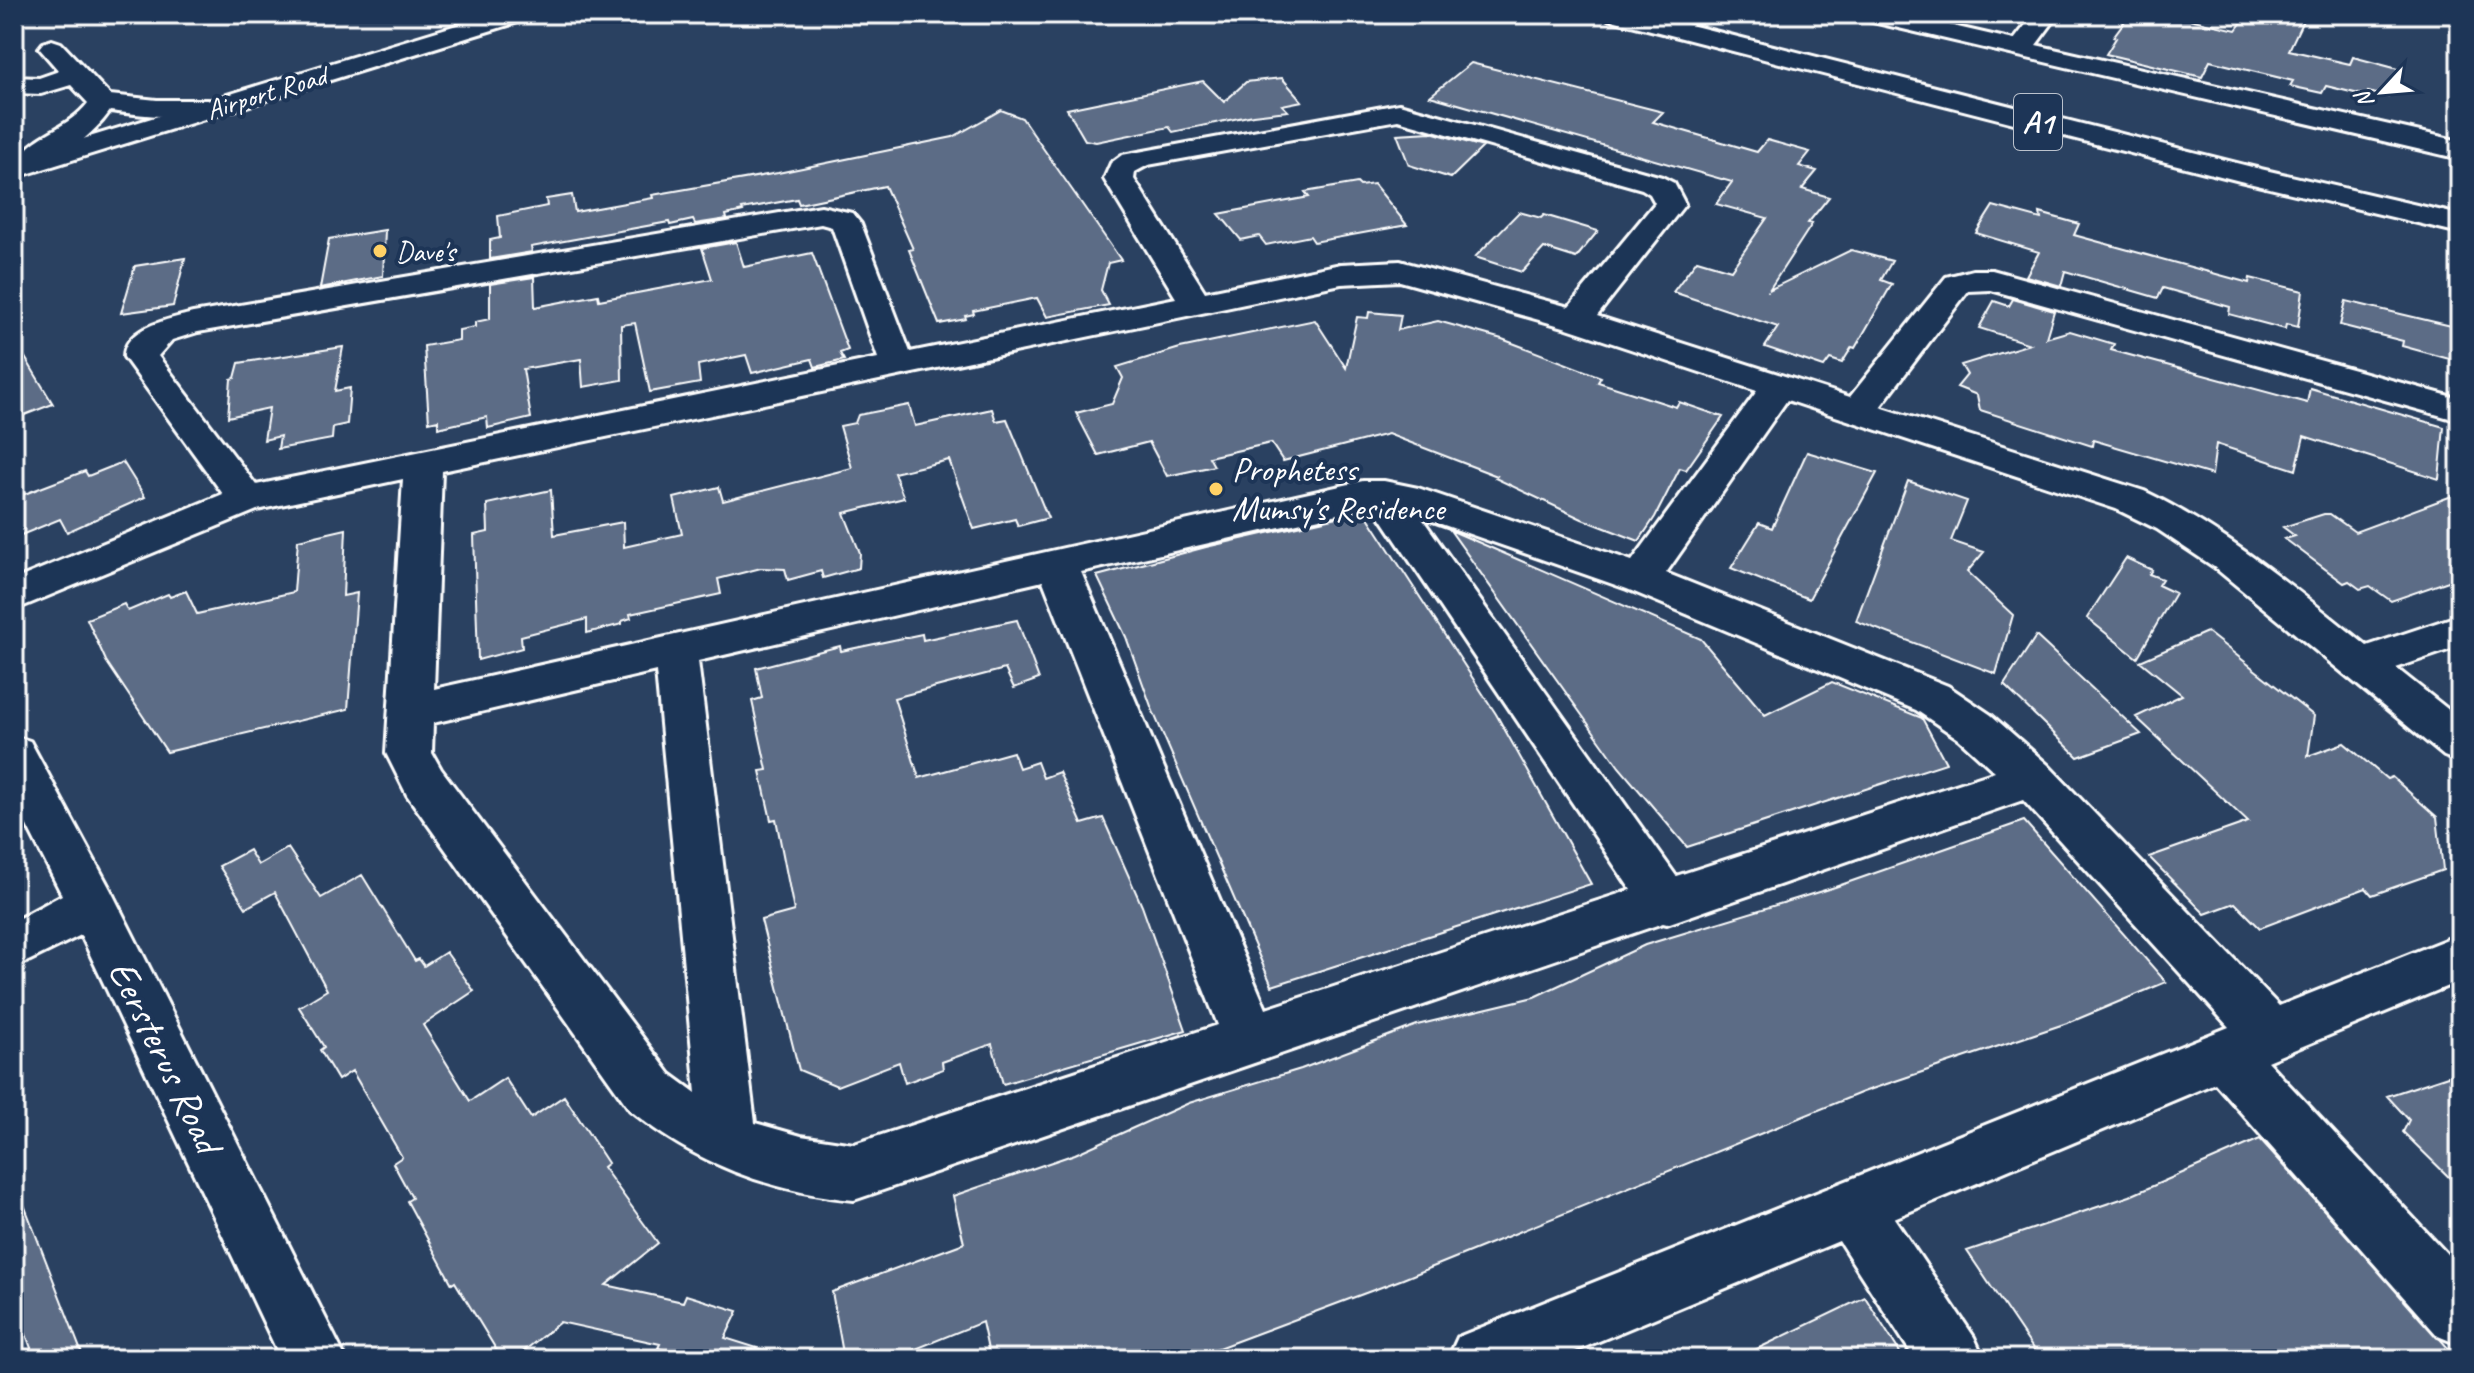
<svg xmlns="http://www.w3.org/2000/svg" width="2474" height="1373" font-family="Caveat,sans-serif">
<rect width="100%" height="100%" fill="#2a4161"/>
<filter id="ink" filterUnits="userSpaceOnUse"><feTurbulence type="fractalNoise" baseFrequency=".0125" numOctaves="2"/><feDisplacementMap in="SourceGraphic" scale="16" xChannelSelector="R" yChannelSelector="G"/><feConvolveMatrix kernelMatrix="1 2 1 2 8 2 1 2 1" color-interpolation-filters="sRGB"/></filter>
<g filter="url(#ink)">
<path fill="#5b6c86" stroke="#fff" stroke-width="2" d="M2130 14H2168L2236 30 2248 14H2306L2289 50 2350 64 2353 57 2398 69 2388 97 2368 92 2367 96 2326 86 2322 93 2290 86 2293 81 2210 61 2202 77 2106 54 2116 38 2113 37Z
M1471 63 1663 112 1653 122 1757 152 1767 140 1810 152 1799 166 1817 171 1802 189 1829 197 1808 223 1812 224 1769 290 1851 250 1892 261 1881 280 1892 284 1855 348 1852 347 1842 363 1830 359 1824 367 1765 347 1778 327 1673 292 1697 260 1731 270 1767 218 1716 204 1732 182 1430 96Z
M1282 78 1302 101 1282 105 1288 111 1253 115 1173 132 1169 127 1096 142 1085 140 1067 109 1203 81 1224 102 1246 82Z
M1001 110 1022 118 1121 260 1108 263 1101 290 1109 305 1047 317 1037 298 973 311 974 314 965 316 966 319 939 324 909 250 913 249 885 186 799 204 797 199 742 209 743 211 726 215 727 219 695 224 693 220 670 225 669 222 531 247 532 252 490 259V240L500 238 498 216 547 206 546 199 572 195 575 212 653 198 652 195 778 173 953 137Z
M1431 132 1483 147 1451 178 1409 165 1397 134Z
M1357 183 1360 186 1374 184 1407 225 1314 242 1310 236 1266 245 1259 236 1241 240 1219 214 1309 197 1305 192Z
M1993 206 2041 219 2040 213 2079 224 2074 235 2249 283 2250 278 2303 291 2298 327 2286 324 2285 329 2229 314 2230 307 2163 288 2158 298 2065 271 2061 286 2026 276 2039 252 1976 233Z
M1519 212 1541 218 1544 215 1598 231 1576 258 1544 248 1522 272 1475 257Z
M385 230 383 276 320 288 329 239Z
M736 242 744 267 812 253 848 350 840 353 844 360 815 367 812 359 752 373 746 355 698 365 700 383 650 392 635 323 621 325 622 380 583 387 581 359 523 369 531 418 488 428 487 417 438 428V420L429 422 424 346 459 340V330L475 327V322L490 319V284L534 277 535 307 598 295 599 300 712 279 702 248Z
M185 258 173 306 121 313 135 266Z
M2013 299 2054 311 2046 338 2070 331 2114 344 2111 350 2307 403 2310 388 2444 427 2439 479 2304 436 2296 470 2216 444 2212 475 2093 440 2092 446 1980 410 1977 395 1957 387 1967 375 1961 365 2030 344 1979 328 1994 301 2009 306Z
M2346 301 2460 328V362L2402 346 2403 341 2340 325Z
M1369 312 1401 315 1398 330 1438 321 1502 339 1601 377 1598 382 1676 407 1679 402 1723 417 1686 470 1680 468 1655 517 1639 541 1582 519 1495 478 1497 476 1388 434 1283 461 1271 443 1209 457 1214 466 1167 476 1149 442 1098 455 1076 413 1112 404 1123 378 1117 367 1180 348 1315 320 1346 368 1357 317 1368 318Z
M14 339 53 404 14 419Z
M343 347 335 391 350 388 347 424 333 427 332 439 278 449 280 436 264 440 269 408 228 417 231 379 235 378 239 363Z
M909 405 915 426 992 409 996 421 1007 419 1048 518 1018 526 1015 519 974 529 949 460 894 473 904 498 844 513 860 553 859 568 823 578 821 571 788 580 785 569 761 568 718 579 721 594 630 614 631 618 622 621V624L587 633V619L521 636 522 648 478 660 474 535 488 532 487 504 551 490 554 535 623 522 624 547 682 534 674 498 719 487 723 501 852 468 840 426 855 423 858 415Z
M1807 452 1877 473 1809 599 1731 568 1759 523 1772 528Z
M123 462 145 497 67 532 60 519 14 538V498L85 471 88 476Z
M1908 481 1967 501 1951 541 1984 552 1967 572 2013 615 1996 674 1856 621Z
M2460 493V577L2391 601 2370 586 2360 589 2349 581 2344 583 2285 539 2295 536 2283 527 2324 514H2330L2355 532Z
M1364 511 1496 714 1591 884 1272 986 1152 709 1126 637 1097 576 1206 547Z
M346 529 343 596 357 593 348 709 167 752 106 661 87 619 124 604 128 611 168 594 170 597 186 591 197 614 294 592 298 540Z
M1450 530 1701 639 1765 715 1832 682 1922 718 1946 763 1687 847 1619 767Z
M2126 558 2152 570 2149 574 2162 579 2158 585 2175 593 2137 658 2087 618Z
M1017 620 1039 679 1014 688 1005 669 894 698 919 778 1013 752 1019 768 1037 762 1043 778 1059 772 1082 824 1103 818 1142 906 1186 1030 1003 1084 992 1044 942 1062 943 1069 905 1083 899 1062 837 1086 799 1070 761 920 794 911 776 819 771 820 760 771 767 770 752 701 762 698 756 668 840 646 841 651 922 634 923 640Z
M2207 632 2314 716 2308 756 2344 743 2387 779 2392 777 2437 817 2443 870 2372 895 2366 888 2260 928 2235 903 2205 914 2149 857 2248 822 2136 717 2182 695 2140 661Z
M2036 636 2141 734 2078 757 2004 685Z
M2024 821 2166 982 2073 1021 1863 1092 1403 1279 1189 1359H990L982 1322 913 1350 915 1359H844L832 1292 964 1243 953 1196 1075 1154 1189 1103 1301 1069 1417 1025 1534 997 1645 945 1835 887Z
M288 848 321 898 362 875 415 961 419 959 424 966 446 952 474 991 423 1025 470 1101 505 1078 531 1118 564 1096 608 1163 603 1167 658 1243 606 1285 683 1302 686 1295 738 1311 725 1338 773 1353 772 1359H692L658 1348 660 1344 560 1322 514 1359H502L455 1282 452 1284 407 1201 412 1198 393 1163 402 1157 352 1071 338 1080 320 1050 324 1047 299 1007 327 990 275 892 246 908 219 866 249 850 258 865Z
M2460 1072V1188L2403 1132 2409 1120 2387 1096Z
M2260 1139 2458 1359H2040L1967 1251 2130 1196Z
M14 1184H16L84 1359H35L14 1302Z
M1865 1297 1904 1359H1736Z"/>
<g fill="none" stroke-linecap="round" stroke-linejoin="round">
<defs>
<path id="minor" d="M1857 14H1901L2014 40 2034 14H2059L2036 45 2460 141V159L1860 19Z
M52 40 61 43 110 95 157 100H208L212 106 208 112C176 120 142 115 110 111 94 134 55 168 26 161L22 155C35 135 70 127 88 103L71 85 41 94 14 93V77L39 78 59 71 39 48 43 43Z
M1399 104 1662 177 1674 183 1685 204 1597 316 1850 397 1946 277 1973 270H1992L2460 399V421L1991 290 1968 291 1880 407 2144 491C2227 531 2295 589 2367 646L2460 615V646L2396 668 2460 719V762L2444 756 2214 567 2157 529 2116 509 1787 400 1666 573 1948 686 1991 715 2048 765 2279 1006 2460 934V981L2267 1061 2460 1268V1345L2438 1336 2215 1083 1894 1218 1974 1337 1984 1359H1915L1839 1241 1556 1359H1448L1458 1337 2229 1027 2023 800 1667 924 1663 923 854 1200C772 1192 694 1163 630 1110L407 795 386 753 403 479 257 510 14 610V580L223 494 124 357C124 327 170 319 193 313L821 206 852 213 861 224 910 352 1176 298 1104 179 1111 163 1122 155ZM1398 120 1642 189 1650 194 1655 203 1569 307 1400 261 1341 264 1205 292 1134 179 1135 172 1148 165ZM821 224 832 227 878 358 256 485 158 356 172 340 198 332ZM1400 281 1564 327 1757 391 1632 561 1418 488 1384 481H1363L434 689 442 471 1341 284ZM1373 506 1631 890 1266 1009 1081 572ZM1421 517 1627 589 1916 710 1959 739 1995 772 1676 876ZM1043 581 1218 1025 854 1144 801 1136 755 1123 698 661ZM656 671 696 1093 670 1074 441 769 432 753 433 723Z
M14 736 30 741 110 889 346 1359H281L81 935 14 968V921L62 895 14 800Z"/>
<path id="major" d="M493 14H531L528 19 14 178V160Z"/>
<path id="highway" d="M1605 14H1647L2252 167 2460 215V233L2240 181 1608 19Z"/>
</defs>
<use href="#minor" stroke="#fff" stroke-width="6"/>
<use href="#major" stroke="#fff" stroke-width="6"/>
<use href="#highway" stroke="#fff" stroke-width="6"/>
<use href="#minor" fill="#1d3557" fill-rule="evenodd"/>
<use href="#major" fill="#1d3557" fill-rule="evenodd"/>
<use href="#highway" fill="#1d3557" fill-rule="evenodd"/>
</g>
</g>
<g fill="#ffd166" stroke="#1d3557" stroke-width="3">
<circle cx="380" cy="251" r="8"/>
<circle cx="1216" cy="489" r="8"/>
</g>
<g text-anchor="middle" stroke-width="8" stroke-linejoin="round" paint-order="stroke">
<g font-size="28" fill="#fff" stroke="#1d3557">
<text transform="translate(266 92) rotate(-17)" y="10">Airport Road</text>
</g>
<g font-size="28" fill="#fff" stroke="#1d3557" text-anchor="start">
<text x="396" y="261">Dave's</text>
</g>
<rect fill="#1d3557" stroke="#bbc2cd" stroke-width="2" x="2014" y="94" width="48" height="56" rx="6"/>
<g font-size="32" font-weight="bold" fill="#fff">
<text x="2038" y="133">A1</text>
</g>
<g font-size="34" fill="#fff" stroke="#1d3557" text-anchor="start">
<text x="1232" y="481">Prophetess<tspan x="1232" dy="39">Mumsy's Residence</tspan></text>
</g>
<g font-size="40" fill="#fff" stroke="#1d3557">
<text transform="translate(166 1056) rotate(64)" y="14">Eersterus Road</text>
</g>
</g>
<rect width="2474" height="1373" fill="none" stroke="#1d3557" stroke-width="48"/>
<rect x="24" y="24" width="2426" height="1325" fill="none" stroke="#fff" stroke-width="3" filter="url(#ink)"/>
<g transform="translate(2382 92) rotate(244)" stroke="#1d3557" stroke-width="6" paint-order="stroke">
<path d="M0-6L14 30L0 20L-14 30Z" fill="#ffffff"/>
<text y="-12" font-size="22" font-weight="bold" text-anchor="middle" fill="#ffffff">N</text>
</g>
</svg>
